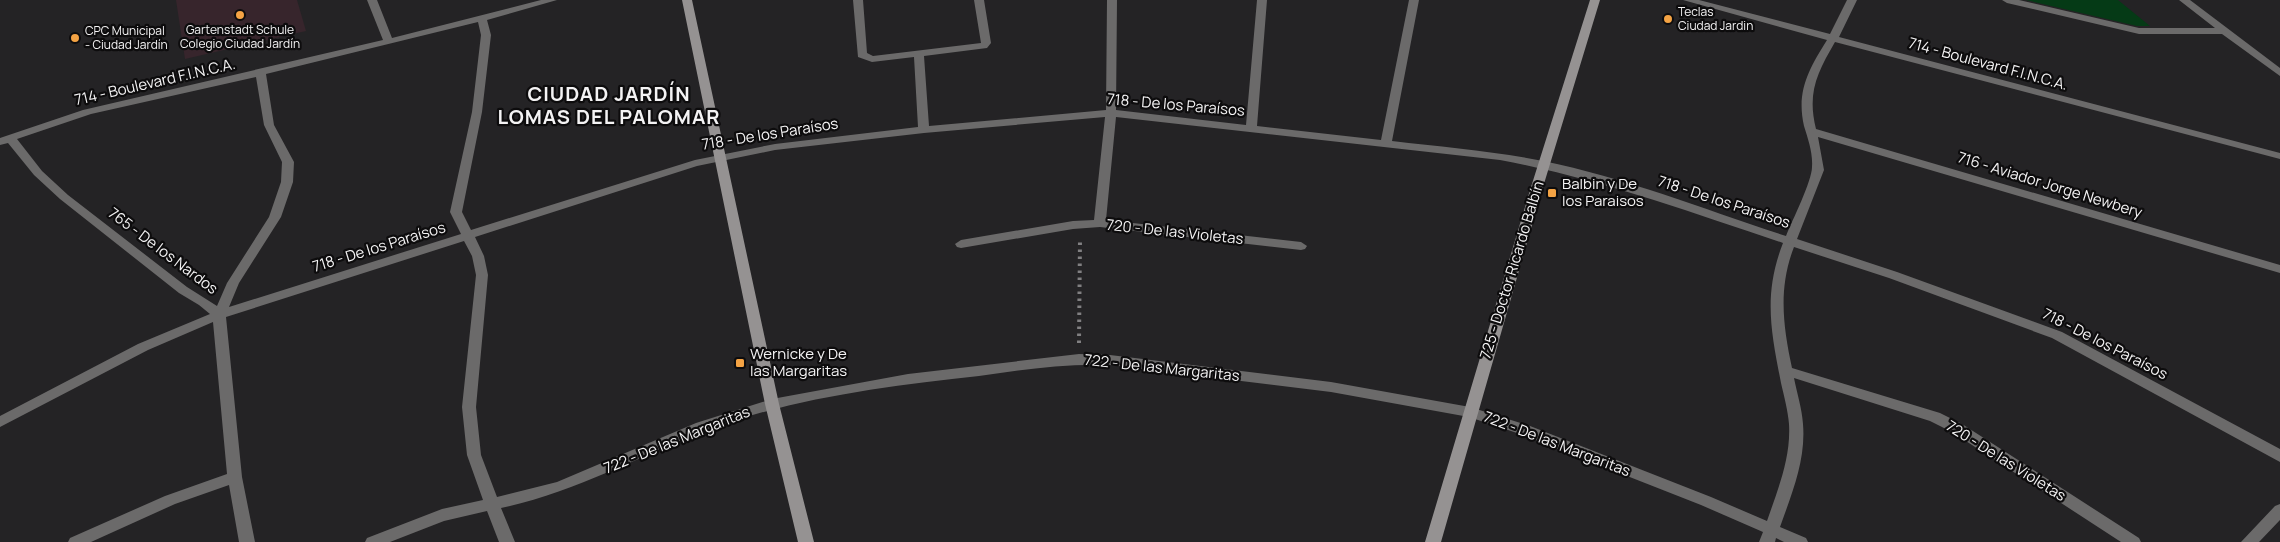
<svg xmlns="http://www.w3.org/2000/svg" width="2280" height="542" font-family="Manrope,sans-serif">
<rect width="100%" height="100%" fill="#242325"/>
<path fill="#37252c" d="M176 0H297L306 31 185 59Z"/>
<path fill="#053a16" d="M2026 0H2118L2150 26H2137Z"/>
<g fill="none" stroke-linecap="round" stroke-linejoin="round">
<path stroke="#818082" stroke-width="4" stroke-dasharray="2.5 4.5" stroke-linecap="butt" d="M1079 343 1080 240"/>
<path fill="#6b6a6a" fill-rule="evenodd" d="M367 0H377L392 38 541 0H557L487 20 491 35 482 112 462 212 471 230 695 160 775 144 918 127 914 57 872 62 858 57 853 0H863L867 53 873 56 981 43 974 0H984L991 43 987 48 924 56 929 126 1106 110 1107 0H1117L1116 110 1246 125 1257 0H1267L1257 126 1381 140 1409 0H1419L1392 141C1442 147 1493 151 1543 161 1626 178 1706 210 1786 236 1792 221 1812 181 1812 167 1813 153 1808 139 1804 126 1796 91 1809 69 1827 40L1683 0H1699L1830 34 1847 0H1857L1839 37 2280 153V159L1835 42C1817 73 1807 93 1816 129L2280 265V273L1818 137 1824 170 1797 239 1897 272 2062 332 2280 449V462L2052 338 1889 278 1794 247C1778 288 1783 326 1792 368L1940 413 1962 424 2139 538 2141 542H2121L1952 432 1930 421 1794 378C1797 393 1802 409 1803 424 1806 460 1792 493 1780 527L1806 538 1808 542H1784L1776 538 1775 542H1759L1763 532 1701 505 1520 434 1469 417 1331 392 1110 365C1066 363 1022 370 979 376 888 386 791 398 705 431 637 457 573 493 501 508L515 542H499L487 511 444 521 390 542H365L367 538 442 509 483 500 467 455 462 407 476 275 472 256 464 241 226 317 242 477 255 542H239L229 485 175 504 91 542H68L70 538 165 496 227 474 213 322 148 350 0 427V416L138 344 210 314 199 305 179 293 60 199 34 175 8 143 0 145V138L83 110 383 40ZM478 22 481 35 472 112 450 212 461 234 229 307 239 283 281 217 293 182 294 162 274 125 266 74ZM256 77 264 125 282 162 281 182 269 217 227 283 217 306 187 287 68 195 42 171 17 139 91 114ZM1105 117 1094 220 1073 221 961 240 955 244 957 247 961 248 1073 229 1100 227 1301 250 1305 249 1307 246 1301 242 1106 220 1116 117 1500 160C1597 178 1690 212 1783 243 1763 294 1771 332 1781 383 1784 396 1788 411 1789 424 1791 458 1778 489 1767 521L1711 497 1530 426 1470 407 1331 382 1110 355 1079 354 908 374 772 399 696 423 557 482 497 497 481 455 476 407 488 275 484 256 475 237 697 166 775 150 924 133Z
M2002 0H2019L2139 28H2215L2179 0H2190L2280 68V76L2222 34H2139L2007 3Z
M2280 504V520L2259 542H2241L2275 506Z"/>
<path fill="#959292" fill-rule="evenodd" d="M682 0H692L779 404 814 542H798L765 404Z
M1590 0H1600L1543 187 1441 542H1425L1531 187Z"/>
</g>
<g fill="#f4a344" stroke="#0d0c0d" stroke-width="2">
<circle cx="240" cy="15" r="5"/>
<circle cx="1668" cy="19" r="5"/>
<circle cx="75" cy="38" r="5"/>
<rect x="1547" y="188" width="10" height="10" rx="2.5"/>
<rect x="735" y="358" width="10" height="10" rx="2.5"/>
</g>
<g text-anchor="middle" stroke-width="4.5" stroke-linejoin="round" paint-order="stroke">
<g font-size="12" fill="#f4f3f4" stroke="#0d0c0d" text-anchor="start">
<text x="1678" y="16">Teclas<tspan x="1678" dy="14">Ciudad Jardin</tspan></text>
<text x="240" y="34" text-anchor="middle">Gartenstadt Schule<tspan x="240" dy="14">Colegio Ciudad Jardín</tspan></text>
<text x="85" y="35">CPC Municipal<tspan x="85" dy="14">- Ciudad Jardín</tspan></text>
</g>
<g font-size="15" fill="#f4f3f4" stroke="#0d0c0d">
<text transform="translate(1988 64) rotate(15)" y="5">714 - Boulevard F.I.N.C.A.</text>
<text transform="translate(155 82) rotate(-13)" y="5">714 - Boulevard F.I.N.C.A.</text>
<text transform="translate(1176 105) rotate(5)" y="5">718 - De los Paraísos</text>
<text transform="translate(770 134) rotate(-9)" y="5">718 - De los Paraísos</text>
<text transform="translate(2050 185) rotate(17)" y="5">716 - Aviador Jorge Newbery</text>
<text transform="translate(1724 202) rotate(18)" y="5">718 - De los Paraísos</text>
<text transform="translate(1175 232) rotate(6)" y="5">720 - De las Violetas</text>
<text transform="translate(379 247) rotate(-17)" y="5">718 - De los Paraísos</text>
<text transform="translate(163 251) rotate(37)" y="5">765 - De los Nardos</text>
<text transform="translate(1512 270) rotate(-73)" y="5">725 - Doctor Ricardo Balbín</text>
<text transform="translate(2105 344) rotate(27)" y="5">718 - De los Paraísos</text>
<text transform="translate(1162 368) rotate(6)" y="5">722 - De las Margaritas</text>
<text transform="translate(677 440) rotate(-22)" y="5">722 - De las Margaritas</text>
<text transform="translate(1557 444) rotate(21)" y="5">722 - De las Margaritas</text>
<text transform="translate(2006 461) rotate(32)" y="5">720 - De las Violetas</text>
</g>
<g font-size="15" fill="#f4f3f4" stroke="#0d0c0d" text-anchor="start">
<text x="1562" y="189">Balbin y De<tspan x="1562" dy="17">los Paraisos</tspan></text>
<text x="750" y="359">Wernicke y De<tspan x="750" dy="17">las Margaritas</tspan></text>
</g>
<g font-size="20" font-weight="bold" letter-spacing="1" fill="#f4f3f4" stroke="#0d0c0d">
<text x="609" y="101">CIUDAD JARDÍN<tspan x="609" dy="23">LOMAS DEL PALOMAR</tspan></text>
</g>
</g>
</svg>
